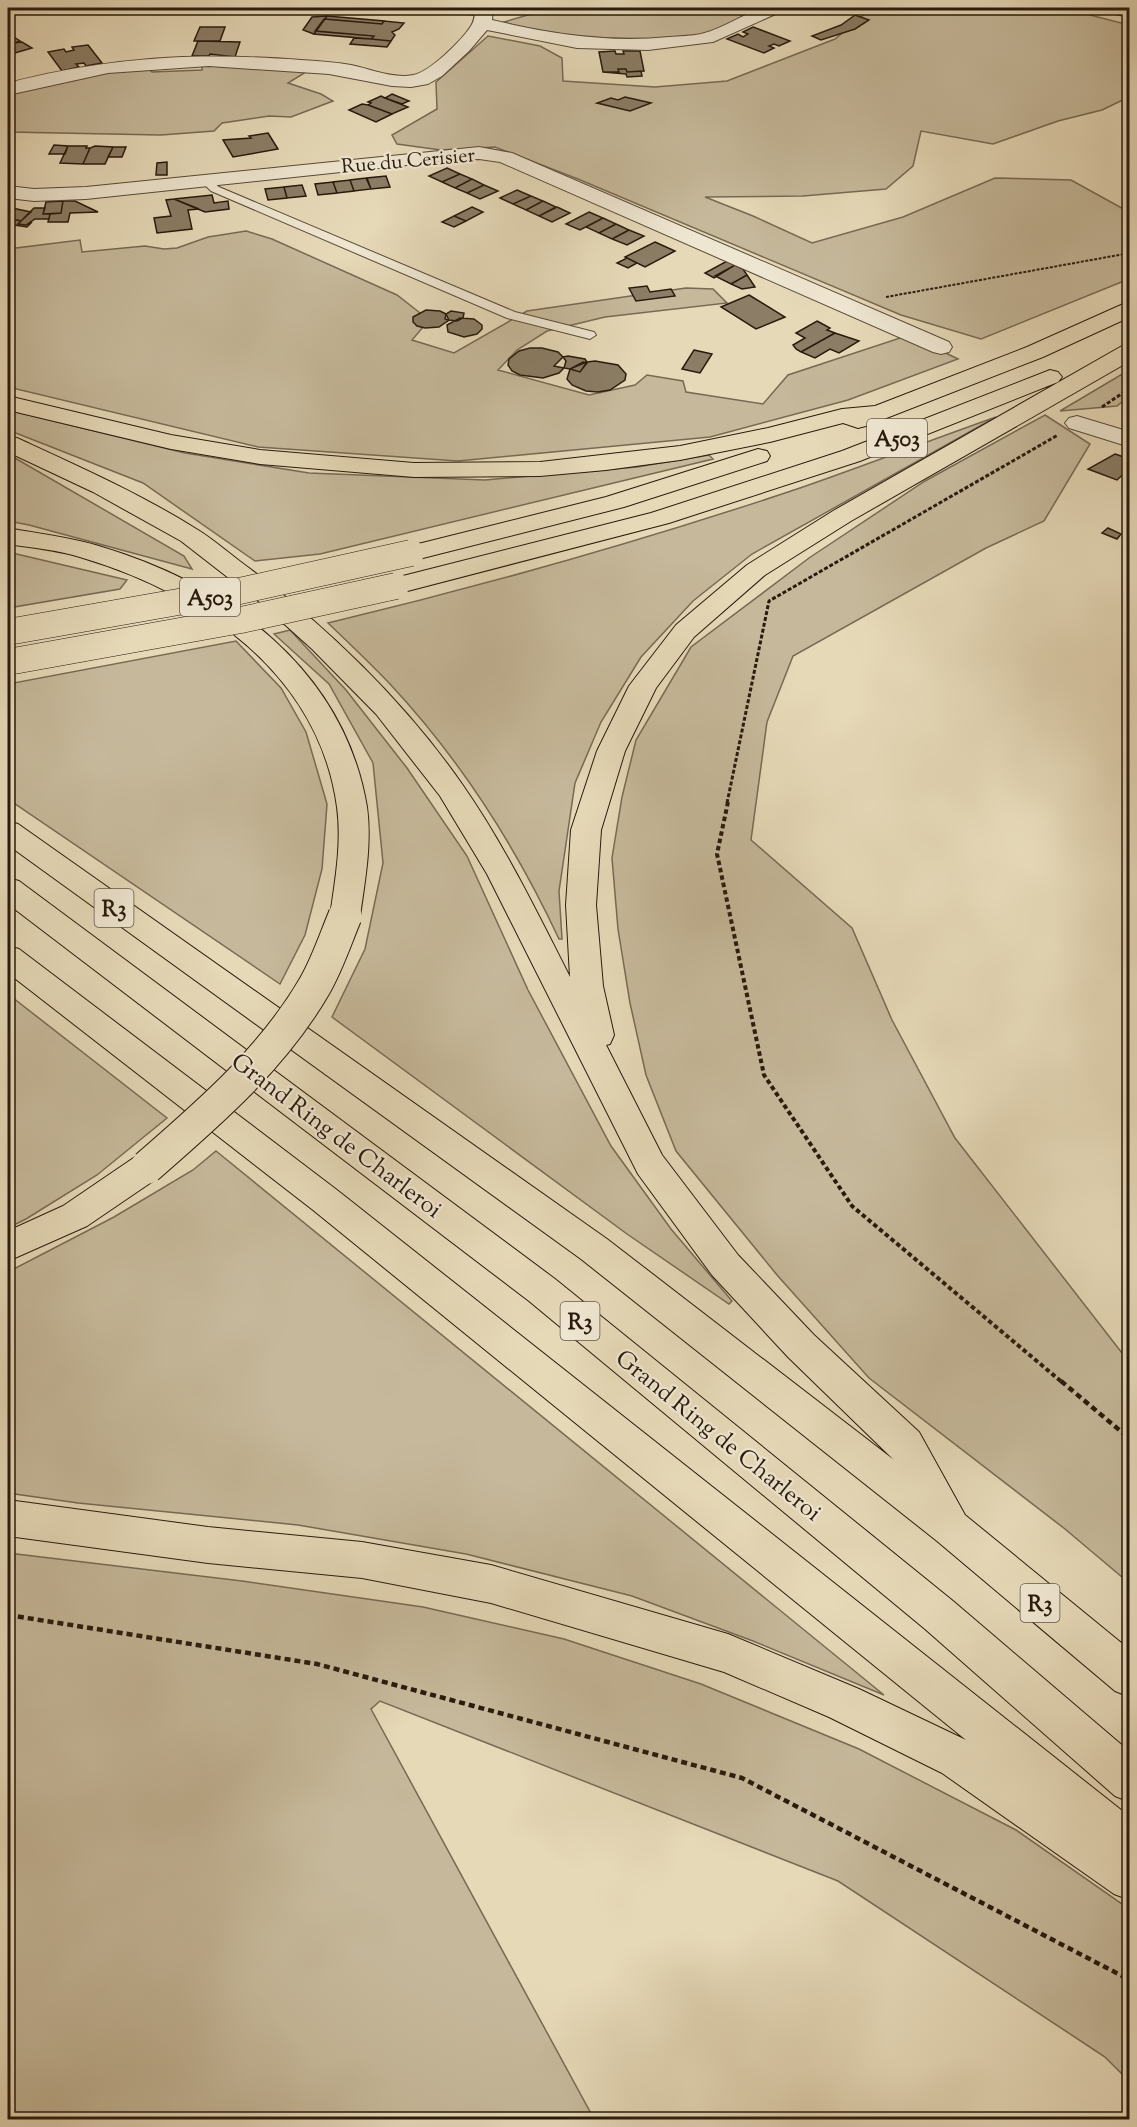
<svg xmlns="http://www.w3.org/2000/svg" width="1137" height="2127" font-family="'Sorts Mill Goudy',serif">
<rect width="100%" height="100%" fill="#e6d9b8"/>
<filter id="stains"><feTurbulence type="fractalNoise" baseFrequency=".00333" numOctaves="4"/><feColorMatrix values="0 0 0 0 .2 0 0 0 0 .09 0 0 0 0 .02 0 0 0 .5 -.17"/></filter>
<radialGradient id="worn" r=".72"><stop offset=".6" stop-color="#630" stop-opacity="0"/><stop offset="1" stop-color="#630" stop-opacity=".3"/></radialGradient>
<path fill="#c6b99b" stroke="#776a54" stroke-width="1.5" d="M313 8H479L475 15C421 11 367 16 313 8Z
M552 8H736L742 17 708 34 658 40 600 41 531 31 504 22Z
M872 8H1063L1129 25V97L1102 110 1058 121 993 144 921 131 913 166 886 189 803 196 705 197 753 216 812 243 903 217 995 178 1071 180 1129 212V279L981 339 901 315 578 179 495 147 441 150 397 144 392 135 437 109 436 82 488 36 540 46 562 58 563 81 655 87 727 81 835 39Z
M202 63 309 70 288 83 321 94 333 101 291 117 269 116 222 123 214 131 161 135 8 132V91L143 64 152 72 202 70Z
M246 231 272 239 397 295 429 320 412 340 454 353 527 311 686 288 713 289 727 303 605 317 547 331 517 350 498 370 589 395 635 385 647 375 683 381 686 392 763 404 788 375 909 335 958 359 848 400 710 437 458 461 258 447 8 387V249L80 240 82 252 145 246 164 249 177 248 208 237Z
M1129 370V396L1117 406 1060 411Z
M8 410 185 453 309 473 485 480 637 467 709 455 713 459 320 554 255 561 143 483 8 430Z
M1045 415 1090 444 1044 521 986 548 793 656 767 722 751 840 852 928 892 1020 955 1138 1129 1362V1583L1065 1529 869 1378 777 1275 676 1151 646 1075 630 1003 618 929 612 858 622 797 636 740 691 647 809 558 925 481Z
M996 417 752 554 693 601 641 657 601 722 575 783 559 891 562 939H559C516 847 459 758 390 684 370 663 349 643 328 623 487 585 645 540 800 488 866 465 931 440 996 417Z
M8 454 184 556 192 569 29 525 8 521Z
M8 552 127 580 120 589 8 608Z
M290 630 346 690 407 768 467 856 528 990 611 1146 671 1229 732 1301 729 1304 627 1234 332 1017 365 949 383 863 373 763 329 684 274 634Z
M236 641 281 688 306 732 327 804 322 869 305 935 280 984 8 799V684Z
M8 994 167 1118 97 1175 26 1219 8 1228Z
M216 1151 884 1695 753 1641 632 1596 466 1554 298 1525 78 1503 8 1493V1272L114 1217 193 1170Z
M8 1553 242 1581 423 1607 564 1639 701 1684 859 1749 1016 1830 1129 1909V2081L1105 2057 838 1881 380 1701 371 1709 594 2119H8Z"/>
<path fill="#8b7d66" stroke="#281a0d" stroke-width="1.5" d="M805 8H841L830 14Z
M855 15 869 20 855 29 821 40 812 36 841 25Z
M327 16 384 21 382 24 325 19Z
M327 16 314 34 303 30 312 17Z
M324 19 382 24 384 21 404 23 399 29 392 32 395 35 391 41 371 39 374 36 315 31Z
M200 27H225L220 41H194Z
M753 27 790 41 779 46 774 44 769 46 774 48 764 53 727 39 738 34 743 37 748 34 743 32Z
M316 31 374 36 371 39 314 34Z
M11 35 20 41 14 43 22 42 32 48 8 55V36Z
M354 38 371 39 391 41 387 47 350 44Z
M198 41 240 42 235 57 210 54 209 56H192Z
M88 45 102 63 86 66 84 63 76 64 79 67 62 71 48 52 64 49 66 52 74 50 72 47Z
M615 51 616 54H624L623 51H640L644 71 627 72 626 69H618L619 72H603L599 52Z
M618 69H626L627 72 641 71 642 76 627 77 626 74 603 72H619Z
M392 94 409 101 402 104 385 98Z
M381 96 385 98 408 107 392 114 368 105 371 103 368 102Z
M625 97 651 103 630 111 597 103 611 98 618 100Z
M362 104 368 105 392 114 376 122 349 110Z
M268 133 278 149 233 157 223 140 251 138 249 136Z
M54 145 68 146 65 154H49Z
M68 146H87L86 148H90L83 164 60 163Z
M95 146 113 147 105 164H83L90 148Z
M113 147H126L122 157H108Z
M167 162V175H156L157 163Z
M447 168 460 174 442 182 429 176Z
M460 174 472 179 455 188 442 182Z
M386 176 390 187 371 189 367 178Z
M366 178 371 189 354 191 350 180Z
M472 179 484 185 467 193 455 188Z
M350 180 354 191 337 193 333 182Z
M333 182 337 193 318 195 315 184Z
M302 185 306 196 287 198 284 187Z
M484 185 498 191 480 199 467 193Z
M284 187 287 198 268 200 265 189Z
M517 190 531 196 513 204 500 198Z
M212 195 214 203 228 201 229 209 205 212 174 199Z
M531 196 543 201 526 210 513 204Z
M174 199 199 209 188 210 192 229 157 233 154 218 171 216 166 200Z
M63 201 61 213 43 214 46 202Z
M63 201H75L98 212 70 213 68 222H48L50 214 61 213Z
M543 201 556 207 539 216 526 210Z
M472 207 483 212 466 221 454 216Z
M557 207 570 213 552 222 539 216Z
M12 208 31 212 21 221 8 218V212Z
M34 208H45L43 214H50L49 219H35L26 225 18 224Z
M589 212 603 218 580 230 566 224Z
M454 216 466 221 454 227 442 222Z
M8 218 21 221 18 224 26 225 32 222 27 227 8 224Z
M603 218 616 224 599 233 586 227Z
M616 224 629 230 612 239 599 233Z
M629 230 644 236 627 245 612 239Z
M655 242 675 251 645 267 625 257Z
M627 258 637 263 628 268 617 263Z
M727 261 735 265 714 278 705 273Z
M735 265 743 269 747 275 731 284 715 276Z
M747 275 755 287 742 289 731 284Z
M647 286 650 292 671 289 675 296 636 301 629 288Z
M749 295 785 317 756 329 721 307Z
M426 310 440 311 446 314 445 319 449 320 439 327 425 328 417 326 413 322V317Z
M451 311 464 313 463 318 457 321 449 320 446 314Z
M460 318 474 319 482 325V329L477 334 464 337 448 332 447 325Z
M817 321 830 328 827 330 835 333 801 352 796 349 793 345 805 338 796 333Z
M835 333 859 341 839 353 830 349 815 358 801 352Z
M530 348H542L558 352 563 357 554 366 564 368 559 373 543 378 520 375 512 371 508 365 509 359 519 351Z
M694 350 712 354 700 373 682 369Z
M568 356 585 359 587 362 570 369 564 368 566 361 563 357Z
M595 361 618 365 626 374 625 380 610 390 598 392 586 391 572 385 567 379 570 369 580 372 587 362Z
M583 362 587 363 580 372 570 369Z
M1115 454 1130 459V468L1117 480 1088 469Z
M1108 528 1121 534 1117 539 1102 533Z"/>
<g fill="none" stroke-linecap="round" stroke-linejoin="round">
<defs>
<path id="lane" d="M206 177 219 187 515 312 594 332 596 335 590 339 507 318 211 191 200 180Z"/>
<path id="street" d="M475 8H493L492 20C551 34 609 43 669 37 680 36 691 36 701 34 731 27 752 4 783 8L780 12 713 42 648 50 577 48 487 30 469 51 442 76 428 84 411 87 392 86 329 74 209 66 108 73 8 95V83C109 57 196 52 301 60 318 61 334 62 351 65 371 69 393 79 413 75 429 73 463 39 471 26 475 20 475 14 475 8Z
M479 147 512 153 949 342 952 347 949 352 941 354 933 352 500 162 479 159 454 160 86 199 34 201 8 198V186L34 189 86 187Z
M1077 416 1130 432V447L1069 428 1065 423 1069 418Z"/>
<path id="secondary" d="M1102 8H1130V17L1105 12Z"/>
<path id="highway" d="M1130 301V317L1043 357 866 426 858 428 843 423 770 442 680 460 606 470 540 476 414 477 260 464 171 449 8 410V396L171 435 260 450 414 463 540 462 680 446 768 428 842 409 875 406 1027 347Z
M1130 344V361L851 521 765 575 694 637 656 688 625 751 601 830 596 905 603 986 614 1035 610 1044 606 1045 662 1155 738 1255 814 1335 919 1432 965 1515 1130 1650V1697L1115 1691 937 1541 581 1259 8 845V821L18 824 607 1239 894 1460 788 1357 712 1275 638 1174 487 874 440 796 376 714 312 649 262 604 181 541 93 492 8 452V436L17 438C78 466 141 494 198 530 216 541 232 556 249 568 329 629 404 701 462 784 504 844 537 912 570 977L566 905 571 830 597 751 629 686 676 625 747 565 833 511 1122 346Z
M1050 370 1058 372 1062 377 1058 382 860 461 669 523 396 594 387 592 383 586 387 580 651 513 842 451Z
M758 449 767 451 770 456 767 461 624 507 411 561 402 558 398 553 402 548 606 497Z
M8 528C39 534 71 537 102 547 228 585 344 669 367 807 372 843 365 881 360 916L356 924 345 927 334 924 330 916C335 881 342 843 337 807 319 675 203 594 83 558 59 550 33 548 8 544Z
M8 878 19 881 555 1279 953 1601 1130 1752V1802L1115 1796 925 1629 529 1301 8 904Z
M8 946 19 949 337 1190 1130 1817V1900L1114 1894 942 1773 829 1717 724 1672 491 1603 362 1578 208 1563 8 1536V1500L208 1527 362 1542 491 1565 728 1634 859 1689 966 1740 313 1210 8 973Z
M147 1153 159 1157 164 1167 159 1177 87 1226 8 1261V1231L63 1206 135 1157Z"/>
</defs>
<use href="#lane" stroke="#584a38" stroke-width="2"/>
<use href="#street" stroke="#584a38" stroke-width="2"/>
<use href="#secondary" stroke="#281a0d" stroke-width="2"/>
<use href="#highway" stroke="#281a0d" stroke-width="2"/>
<path stroke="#281a0d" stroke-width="2" stroke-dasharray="3 1.5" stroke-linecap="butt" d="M529 11 544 8
M886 297 1130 253"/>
<path stroke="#281a0d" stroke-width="3" stroke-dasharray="4 2" stroke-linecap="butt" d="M1102 407 1130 388
M727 803 769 601 1058 435"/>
<path stroke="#281a0d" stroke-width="4" stroke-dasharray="4.5 3" stroke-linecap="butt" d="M728 802 717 854 764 1075 852 1206 1063 1383"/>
<path stroke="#281a0d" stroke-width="4.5" stroke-dasharray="6 4" stroke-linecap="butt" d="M1061 1381 1130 1439
M8 1615 317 1664 742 1778 1130 1980"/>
<use href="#lane" fill="#efe6d1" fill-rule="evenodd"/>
<use href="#street" fill="#efe6d1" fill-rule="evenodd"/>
<use href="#secondary" fill="#efe6d1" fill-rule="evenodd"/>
<use href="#highway" fill="#e6d9b8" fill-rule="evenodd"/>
<defs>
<path id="highway-bridge-far1" d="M8 632 235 592 411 553
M8 662 241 620 396 586"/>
<path id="highway-bridge" d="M147 1167C209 1113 272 1059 314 987 327 965 335 940 345 916"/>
</defs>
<use href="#highway-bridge-far1" stroke="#281a0d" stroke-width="27" stroke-linecap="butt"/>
<use href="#highway-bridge" stroke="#281a0d" stroke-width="35" stroke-linecap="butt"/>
<use href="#highway-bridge-far1" stroke="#e6d9b8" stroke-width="26"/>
<use href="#highway-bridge" stroke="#e6d9b8" stroke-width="33"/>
</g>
<g text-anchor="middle" stroke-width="4.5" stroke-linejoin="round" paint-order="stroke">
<g font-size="20" fill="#281a0d" stroke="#efe6d1">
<text transform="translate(408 160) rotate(-5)" y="7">Rue du Cerisier</text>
</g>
<g fill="#efe6d1" stroke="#645748" stroke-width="1.5">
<rect x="867" y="419" width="60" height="38" rx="4.5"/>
<rect x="180" y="578" width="60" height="38" rx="4.5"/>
<rect x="94.5" y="889" width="39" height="38" rx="4.5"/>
<rect x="560.5" y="1302" width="39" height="38" rx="4.5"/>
<rect x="1020.5" y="1584" width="39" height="38" rx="4.5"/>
</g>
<g font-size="22" font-weight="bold" fill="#281a0d">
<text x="897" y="446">A503</text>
<text x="210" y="605">A503</text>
<text x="114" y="916">R3</text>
<text x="580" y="1329">R3</text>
<text x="1040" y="1611">R3</text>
</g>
<g font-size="24" fill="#281a0d" stroke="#efe6d1">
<text transform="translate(337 1135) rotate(37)" y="8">Grand Ring de Charleroi</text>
<text transform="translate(719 1435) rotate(39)" y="8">Grand Ring de Charleroi</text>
</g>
</g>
<rect width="1137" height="2127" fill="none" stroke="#e6d9b8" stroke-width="30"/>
<rect x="9" y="9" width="1119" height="2109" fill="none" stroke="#281a0d" stroke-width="3"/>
<rect x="15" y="15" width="1107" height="2097" fill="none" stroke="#281a0d" stroke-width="1.5"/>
<rect width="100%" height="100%" filter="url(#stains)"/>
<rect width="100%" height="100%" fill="url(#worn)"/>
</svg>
